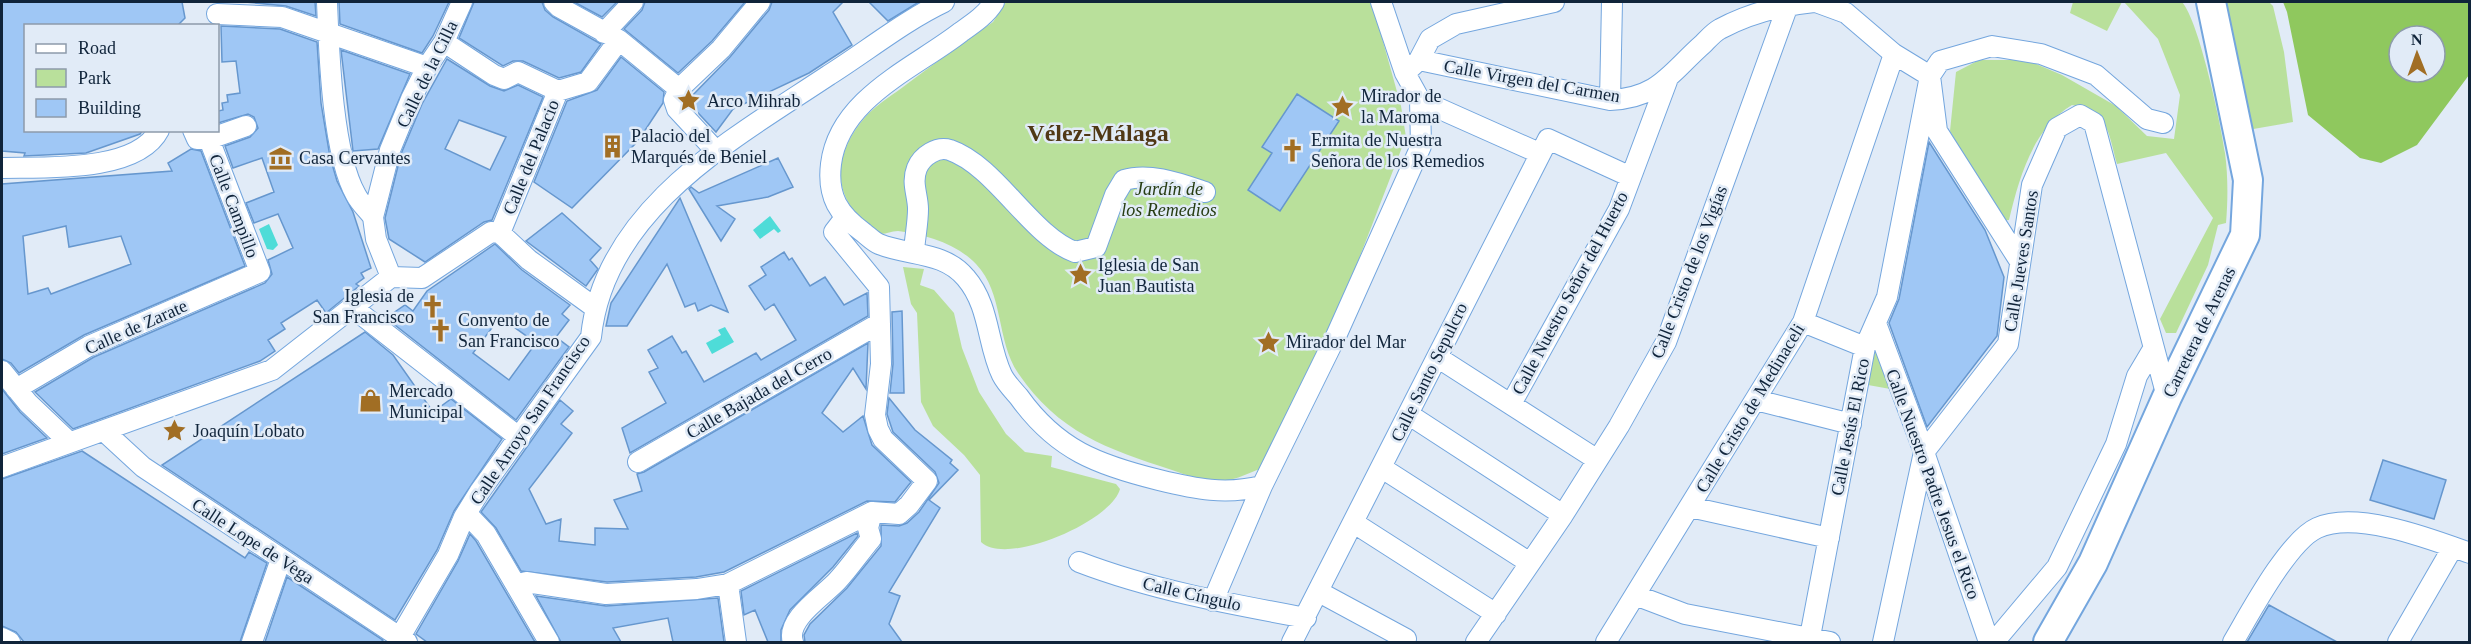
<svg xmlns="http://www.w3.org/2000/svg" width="2471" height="644" font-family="'Times New Roman',serif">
<rect width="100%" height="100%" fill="#e1ebf7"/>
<path fill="#b9e09b" d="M1006 2H1372L1401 106 1406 137 1345 295 1260 469C1249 473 1237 479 1225 481 1209 484 1187 475 1172 470 1107 449 1058 432 1018 373 996 340 1004 293 976 264 957 244 925 234 898 231 891 231 887 234 881 234 831 205 829 157 867 115 879 103 894 94 907 84 935 63 964 42 993 22Z
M2073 2H2122L2107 31 2070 13Z
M2124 2H2182C2199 21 2221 124 2225 153 2228 175 2228 200 2226 223L2218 225 2208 265 2176 333H2166L2160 319 2213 218 2166 153 2117 164C2108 132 2109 112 2072 105 2033 128 2019 178 2009 220L2000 221 1950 131 1956 72 1979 60H2027L2062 75 2116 106 2147 136 2174 139 2180 95 2158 39Z
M2211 2H2269L2273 6 2284 52 2293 122 2236 132Z
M903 267 924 269 920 285 934 290 954 313 962 348 979 392 1006 434 1025 452 1052 456 1051 467 1116 484 1120 489C1112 521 1007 567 981 542L980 475 964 455 933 426 921 402 917 313 911 304Z
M1876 346 1896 390 1868 385Z"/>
<path fill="#8fc85e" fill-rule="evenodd" d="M2283 2H2469V75L2417 145 2381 163 2360 158 2308 115 2287 12ZM2399 36H2435V72H2399Z"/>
<path fill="#4edcd8" d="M770 216 781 231 778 233 774 229 760 239 753 230Z
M269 224 278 245 273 250 267 249 259 229Z
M725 327 734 342 712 354 706 343 721 335 718 330Z"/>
<path fill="#9fc7f5" stroke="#6697ce" stroke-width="1.5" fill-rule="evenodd" d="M2 2H182L185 18 177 26H26V130H143L140 134 86 153 24 156 25 153 2 151Z
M245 2H315L316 16 286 6Z
M339 2H449L433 36 422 53 340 24Z
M474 2H542L545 10 553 17 601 44 581 72 559 78 523 61H513L503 66 459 38Z
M574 2H617L602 17Z
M645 2H745L712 41 678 73 624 29 642 10Z
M772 2H843L833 12 852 45 809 73 733 109 716 132 687 101 730 57 769 10Z
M869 2H919L888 21Z
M221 26 280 29 317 42 321 103 330 157 337 181 353 212 371 268 361 273 364 278 356 284 359 286 326 313 317 300 281 323 285 329 268 340 275 351 260 361 73 429 35 392 94 357 265 283 272 274 268 260 293 248 278 214 254 223 246 203 274 192 262 158 233 168 225 146 250 137 258 128 254 117 248 114 218 123V111L223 110 222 103 228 102 227 95 240 93 236 61 222 62Z
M341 50 410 74 378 149 353 151Z
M621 57 664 92 663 103 638 141 572 208 534 182 567 101 597 90Z
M447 59 490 86 504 91 518 85 543 97 492 220 484 222 425 262 389 239 385 218 401 154 422 104ZM459 120 506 137 490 170 445 149Z
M1297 94 1339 121 1280 211 1248 190 1272 153 1262 147Z
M1929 142 1985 230 2004 277 1997 336 1927 427 1889 323 1899 299Z
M191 149 201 151 245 266 84 335 19 373 11 363 2 359V184L172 171 168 163ZM66 226 69 247 121 236 131 264 51 294 48 288 28 294 23 236Z
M778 158 793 187 768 197 717 206 735 219 721 241 689 189 691 187 699 193Z
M680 198 728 312 711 305 698 311 695 303 685 307 667 264 627 326H606L611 303Z
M562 213 601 248 590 260 598 269 586 286 526 241Z
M495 244 522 270 570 305 562 314 569 320 556 337 569 347 516 420 386 318 405 305 413 311 427 291ZM500 317 536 343 509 380 473 353Z
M784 252 789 260 792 258 810 286 825 277 844 305 867 293 868 316 630 453 622 428 666 403 649 372 658 368 648 350 672 336 682 353 686 351 704 382 756 353 761 360 796 340 774 304 765 310 749 286 766 275 761 267Z
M902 311 904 393H890L893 364 892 312Z
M365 332 393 355 433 412 451 399 502 439 454 511 437 550 395 620 162 465Z
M868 343 866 389 853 368 822 413 843 432 863 416 872 445 911 482 895 502 867 501 724 572 696 577 607 582 521 571 496 528 481 512 560 400 573 411 561 424 572 433 529 489 546 524 561 519 559 541 595 545V528L628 529 614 500 642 491 637 474 644 472Z
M2 389 20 412 47 438 2 454Z
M889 398 915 430 952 460 950 463 958 470 929 500 940 508 889 592 900 596 889 624 902 642H805L804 635 810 624 847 588 881 546V525L899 526 907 523 919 512 939 483 935 472 893 432 887 414Z
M82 451 245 558 249 552 267 563 240 642H24L16 632 2 626V479Z
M2383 460 2446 480 2434 519 2370 500Z
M857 533 858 536 833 567 790 610 781 630V642H768L755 610 744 615 741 591Z
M470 534 476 541 535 642H427L416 634 458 561Z
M287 577 383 640 381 642H265Z
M536 596 606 606 718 598 724 642H673L668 618 613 628 621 642H561Z
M2269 605 2337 642H2247Z"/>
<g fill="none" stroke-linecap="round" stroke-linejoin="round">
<defs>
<path id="street" d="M327 2C329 51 332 153 356 195 360 203 368 210 373 217
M554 2 559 7 619 40 679 89
M994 2C986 15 974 23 961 32 915 68 839 98 831 164 827 197 839 215 864 233 869 237 874 242 879 244 908 256 944 251 966 278 990 306 987 344 1002 375 1006 383 1013 390 1019 397 1057 450 1098 465 1159 480 1196 489 1225 495 1262 486
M1816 2 1846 13 1894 54 1930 76 1937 131 2019 260
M217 14 282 17 427 67
M604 33 633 2
M444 42 494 75 504 79 518 72 558 91
M1419 60 1430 39 1456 24 1554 2
M1405 73 1419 60 1610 100C1659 98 1670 73 1703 44 1708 39 1714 32 1720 29 1748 14 1783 5 1814 2
M1420 100 1539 153
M1610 100 1612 2
M209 139 246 126
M715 150 677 109 674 100 679 89 721 49 760 2
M2 168C43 167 137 173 159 130
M500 233 558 91 588 82 619 40
M914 251C915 237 918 223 918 209 918 195 911 183 917 168 922 156 937 146 950 150 996 166 1031 236 1075 252L1096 247 1115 195 1124 180C1150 172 1181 184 1205 192
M391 277 376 239 373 217 390 150 411 99 427 67 444 42 462 2
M391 277 422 278 491 232 500 233 529 260 594 307
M353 308 520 438
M1803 322 1865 347
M1877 326 1924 452 1989 642
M1437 357 1596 459
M2 371 28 403 68 441
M16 389 89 346 260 272 209 139H197L193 130
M1756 400 1851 424
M1511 404 1619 209 1667 81
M1408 414 1563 515
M105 432 143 467 407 642
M638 462 880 323
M2 467 272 370 391 277
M1382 468 1530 563
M1690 507 1829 538
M467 514 486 534 549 642
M1354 523 1496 614
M1079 562C1152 590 1230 604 1306 618
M728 584 736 642
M516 585 526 582 606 594 697 589 728 584 872 512 899 514 909 505 927 481 883 439 878 429 875 415 881 364 879 287 834 232 844 219
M1319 592 1406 639
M1635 595 1685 614 1830 642
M1213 601 1262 486 1336 336 1421 146 1420 100 1405 73 1381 2
M2 638 10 642
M252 642 281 559
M397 642 448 555 464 517 480 491 591 337C604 209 733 139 829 75 867 51 904 21 944 2
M793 642C785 619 825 595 838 580 850 567 860 552 871 539L868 528 872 512
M1292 642 1548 139 1631 177
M1476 642 1563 515 1619 426 1666 342 1788 5
M1606 642 1803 322 1894 54
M1809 642 1865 347 1887 297 1930 76 1940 61 1992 46 2041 54 2096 75 2147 119 2163 123
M1883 642 1924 452 2008 344 2032 185 2057 128 2080 115 2094 123 2167 397
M1994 642 2057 567 2116 444 2137 376 2153 349
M2233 642C2249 615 2288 541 2317 528 2356 510 2431 539 2470 553
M2398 642 2453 547"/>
<path id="secondary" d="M2048 642 2093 563 2167 397 2245 235 2248 180 2211 2"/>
</defs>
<use href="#street" stroke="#74a6de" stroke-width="22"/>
<use href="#secondary" stroke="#74a6de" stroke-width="32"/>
<use href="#street" stroke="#fff" stroke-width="20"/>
<use href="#secondary" stroke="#fff" stroke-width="28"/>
</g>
<defs>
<symbol id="sight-bare" viewBox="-9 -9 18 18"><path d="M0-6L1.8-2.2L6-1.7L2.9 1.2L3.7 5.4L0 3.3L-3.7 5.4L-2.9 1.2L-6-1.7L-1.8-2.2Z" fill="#a16e24" stroke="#e1ebf7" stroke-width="2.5" paint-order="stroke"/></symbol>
<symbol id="building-bare" viewBox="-9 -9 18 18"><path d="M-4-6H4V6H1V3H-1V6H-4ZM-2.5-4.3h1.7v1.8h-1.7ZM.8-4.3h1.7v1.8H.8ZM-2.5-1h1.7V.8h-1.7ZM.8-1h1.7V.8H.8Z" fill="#a16e24" stroke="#e1ebf7" stroke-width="2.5" paint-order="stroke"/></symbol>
<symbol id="church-bare" viewBox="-9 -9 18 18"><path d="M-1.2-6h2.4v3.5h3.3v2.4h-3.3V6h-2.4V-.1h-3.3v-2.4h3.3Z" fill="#a16e24" stroke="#e1ebf7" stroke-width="2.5" paint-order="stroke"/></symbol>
<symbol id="museum-bare" viewBox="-9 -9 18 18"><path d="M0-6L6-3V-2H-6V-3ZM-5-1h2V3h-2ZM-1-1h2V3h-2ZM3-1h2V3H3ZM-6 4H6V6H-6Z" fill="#a16e24" stroke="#e1ebf7" stroke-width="2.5" paint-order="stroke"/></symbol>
<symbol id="shop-bare" viewBox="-9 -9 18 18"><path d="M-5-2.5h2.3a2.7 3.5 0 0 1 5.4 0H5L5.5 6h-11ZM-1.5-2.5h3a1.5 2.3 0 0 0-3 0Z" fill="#a16e24" stroke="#e1ebf7" stroke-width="2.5" paint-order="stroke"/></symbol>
</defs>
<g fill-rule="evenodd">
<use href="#sight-bare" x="672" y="84" width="33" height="33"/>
<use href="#sight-bare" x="1326" y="90" width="33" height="33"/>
<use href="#building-bare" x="596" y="130" width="33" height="33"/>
<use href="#church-bare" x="1276" y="134" width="33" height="33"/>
<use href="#museum-bare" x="264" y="142" width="33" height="33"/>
<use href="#sight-bare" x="1064" y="258" width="33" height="33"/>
<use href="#church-bare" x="416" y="290" width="33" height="33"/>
<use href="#church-bare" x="424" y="314" width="33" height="33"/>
<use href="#sight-bare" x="1252" y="326" width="33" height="33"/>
<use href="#shop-bare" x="354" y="384" width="33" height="33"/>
<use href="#sight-bare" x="158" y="414" width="33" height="33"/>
</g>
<g text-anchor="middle" stroke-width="5" stroke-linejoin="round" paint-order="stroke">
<g font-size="18" fill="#10243a" stroke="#e1ebf7">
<text transform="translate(427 74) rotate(-64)" y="6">Calle de la Cilla</text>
<text transform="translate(1532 81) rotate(10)" y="6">Calle Virgen del Carmen</text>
<text transform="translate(531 157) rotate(-68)" y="6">Calle del Palacio</text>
<text transform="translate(234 206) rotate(69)" y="6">Calle Campillo</text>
<text transform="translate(2021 261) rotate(-81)" y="6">Calle Jueves Santos</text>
<text transform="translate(1689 272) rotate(-69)" y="6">Calle Cristo de los Vigías</text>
<text transform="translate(1570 293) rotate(-62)" y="6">Calle Nuestro Señor del Huerto</text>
<text transform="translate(136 327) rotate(-24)" y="6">Calle de Zarate</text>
<text transform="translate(2199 332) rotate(-64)" y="6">Carretera de Arenas</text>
<text transform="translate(1429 372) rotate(-64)" y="6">Calle Santo Sepulcro</text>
<text transform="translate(759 393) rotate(-30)" y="6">Calle Bajada del Cerro</text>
<text transform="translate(1750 408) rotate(-59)" y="6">Calle Cristo de Medinaceli</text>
<text transform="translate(530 420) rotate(-56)" y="6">Calle Arroyo San Francisco</text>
<text transform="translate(1850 427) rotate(-79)" y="6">Calle Jesús El Rico</text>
<text transform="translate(1933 484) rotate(70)" y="6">Calle Nuestro Padre Jesus el Rico</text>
<text transform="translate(253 541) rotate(33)" y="6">Calle Lope de Vega</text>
<text transform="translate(1192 594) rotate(13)" y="6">Calle Cíngulo</text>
</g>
<g font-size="18" fill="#10243a" stroke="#e1ebf7" text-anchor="start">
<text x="1361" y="102">Mirador de<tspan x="1361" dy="21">la Maroma</tspan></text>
<text x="707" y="107">Arco Mihrab</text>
<text x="631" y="142">Palacio del<tspan x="631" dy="21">Marqués de Beniel</tspan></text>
<text x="1311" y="146">Ermita de Nuestra<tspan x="1311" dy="21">Señora de los Remedios</tspan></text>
<text x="299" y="164">Casa Cervantes</text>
<text x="1098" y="271">Iglesia de San<tspan x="1098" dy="21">Juan Bautista</tspan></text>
<text x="414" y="302" text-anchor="end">Iglesia de<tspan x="414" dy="21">San Francisco</tspan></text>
<text x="458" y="326">Convento de<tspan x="458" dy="21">San Francisco</tspan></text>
<text x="1286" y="348">Mirador del Mar</text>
<text x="389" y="397">Mercado<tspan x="389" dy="21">Municipal</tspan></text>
<text x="193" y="437">Joaquín Lobato</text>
</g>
<g font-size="18" font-style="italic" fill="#273d13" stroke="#e1ebf7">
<text x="1169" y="195">Jardín de<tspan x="1169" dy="21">los Remedios</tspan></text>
</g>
<g font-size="24" font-weight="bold" fill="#503816" stroke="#e1ebf7">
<text x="1098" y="141">Vélez-Málaga</text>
</g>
</g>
<rect width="2471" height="644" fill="none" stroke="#10243a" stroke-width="6"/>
<rect x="24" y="24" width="195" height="108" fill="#e1ebf7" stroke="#8d9bab" stroke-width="1.5"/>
<rect x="36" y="44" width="30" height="9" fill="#ffffff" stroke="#8d9bab" stroke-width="1.5"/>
<text x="78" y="54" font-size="18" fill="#10243a">Road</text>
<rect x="36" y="69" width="30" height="18" fill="#b9e09b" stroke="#8d9bab" stroke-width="1.5"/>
<text x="78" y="84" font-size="18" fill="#10243a">Park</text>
<rect x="36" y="99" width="30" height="18" fill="#9fc7f5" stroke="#8d9bab" stroke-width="1.5"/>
<text x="78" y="114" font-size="18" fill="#10243a">Building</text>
<g transform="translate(2417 54) rotate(359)"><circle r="28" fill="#e1ebf7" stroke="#8d9bab" stroke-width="1.5"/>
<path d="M0-4.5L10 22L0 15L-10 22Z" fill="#a16e24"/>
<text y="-9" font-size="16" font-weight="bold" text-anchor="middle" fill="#10243a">N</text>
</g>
</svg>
